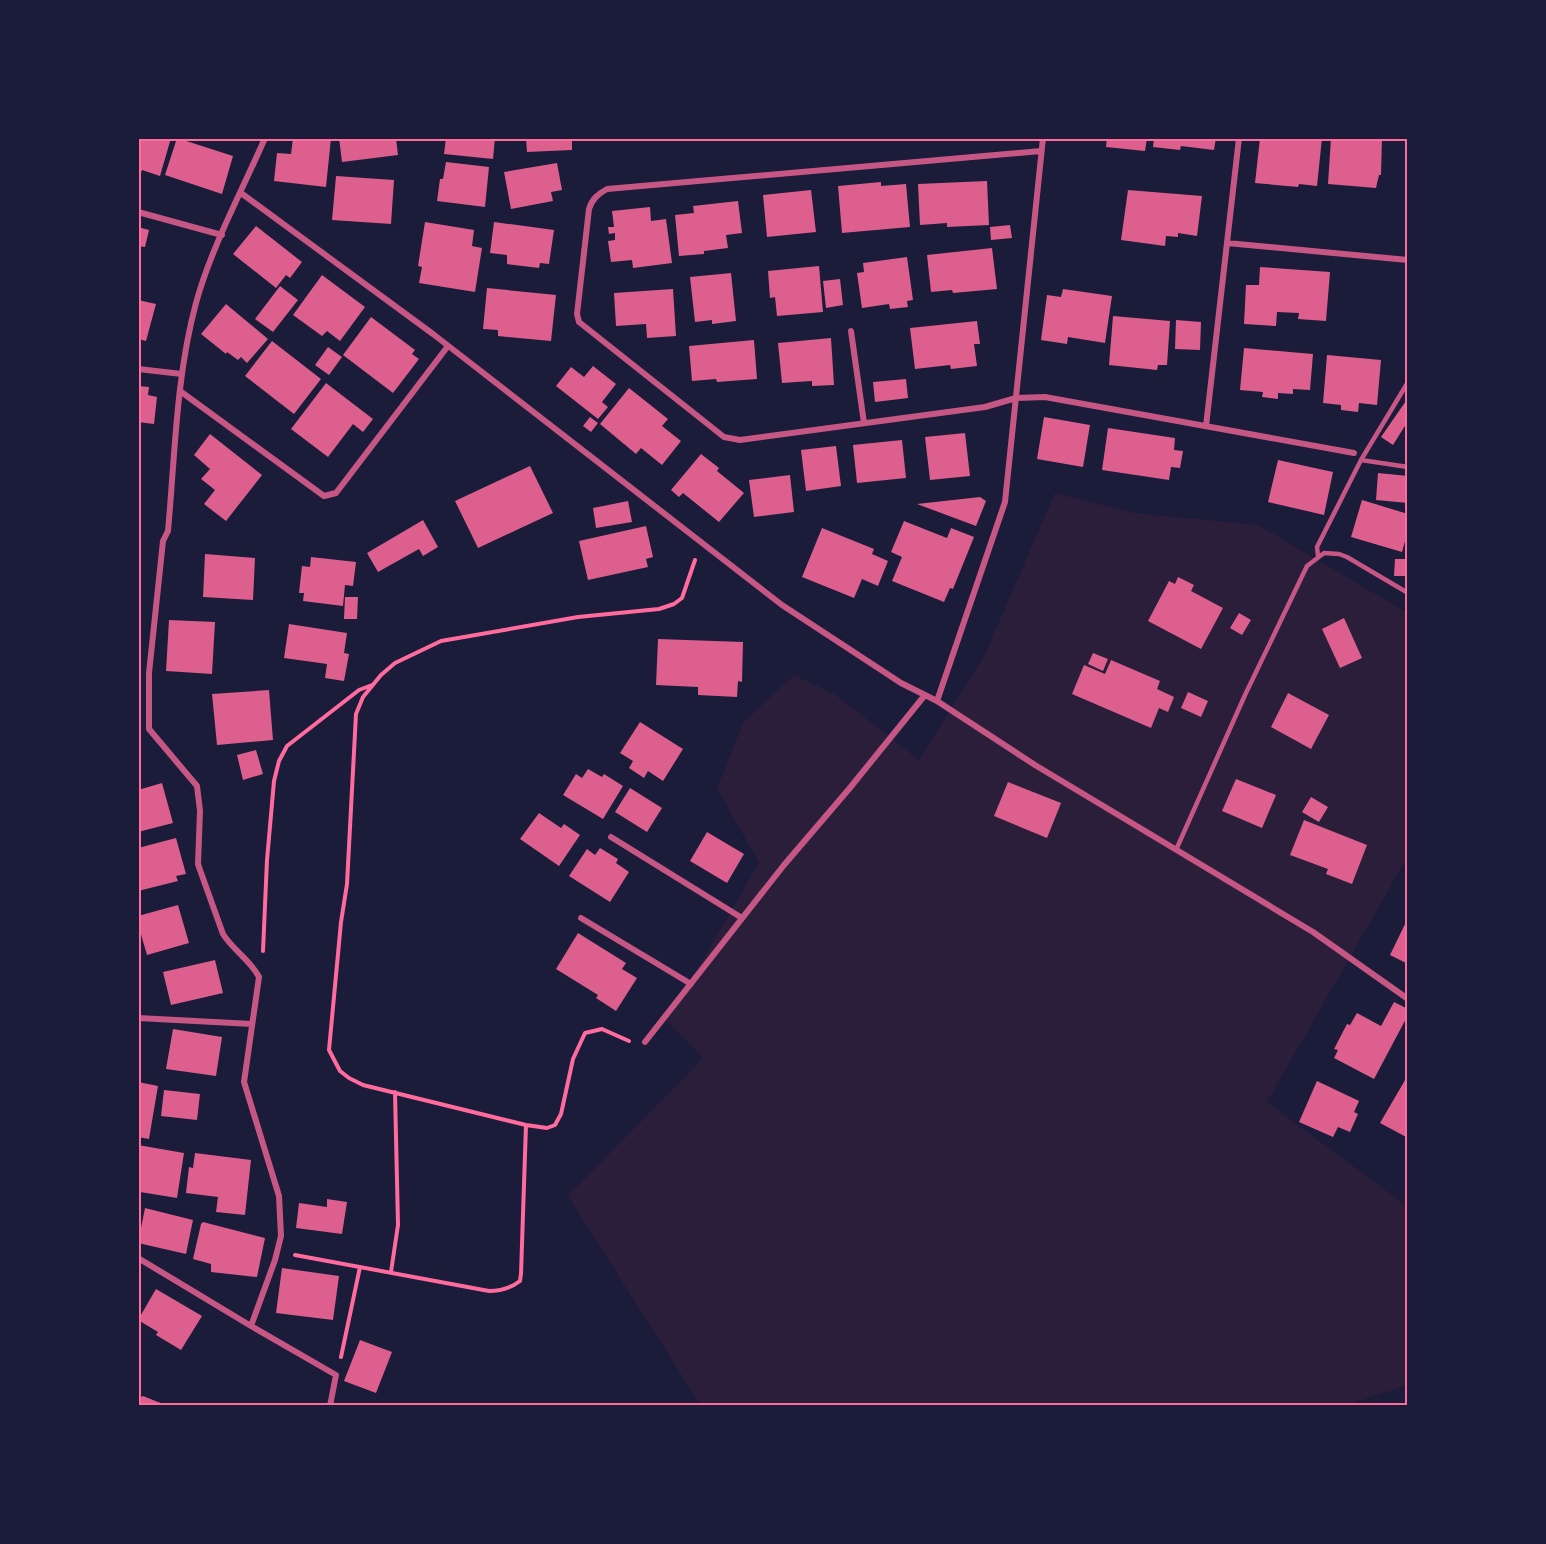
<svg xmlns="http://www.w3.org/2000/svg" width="1546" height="1544" font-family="'Fira Sans',sans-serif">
<rect width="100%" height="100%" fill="#1b1b3a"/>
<path fill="#2a1e3b" d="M1055 493 1135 513 1258 525 1408 613V856L1267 1102 1408 1207V1385L1344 1406H701L568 1196 703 1058 665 1019 700 964 759 863 717 788 743 723 794 675 836 695 919 760 985 654Z"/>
<path fill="#dd5f8e" d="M138 138H171L160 176 142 170 138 180Z
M177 138 233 156 222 194 165 175Z
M293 138H331L326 187 274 181 277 153 291 154Z
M339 138H396L398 155 342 162Z
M446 138H495L493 159 444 154Z
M526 138H572V150L527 152Z
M1107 138H1147L1145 151 1106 147Z
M1154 138H1216L1214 150 1181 146 1180 150 1153 147Z
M1260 138H1322L1317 186 1299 184 1298 187 1255 183Z
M1331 138H1382L1381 175H1379L1376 188 1328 184Z
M446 162 489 167 485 207 437 201 440 179H443Z
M557 163 562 190 551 192 553 201 511 209 504 172Z
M336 176 394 180 391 224 332 220Z
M987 181 989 225 947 227V223L920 225 918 184Z
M881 182V186L906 184 910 227 842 233 838 186Z
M811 190 816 232 767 237 763 195Z
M1128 190 1202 196 1197 236 1178 233V237L1166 236 1165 246 1121 240Z
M738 201 742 233 726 235 728 248 704 251V254L679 256 675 215 694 213 693 206Z
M650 207 651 221 666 219 672 263 633 268 632 260 611 262 608 241 615 240V233L609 234 608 227H614L612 211Z
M425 222 474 230 472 246 482 248 475 292 419 283 422 267 418 266Z
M494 222 554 230 549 264 540 263 539 268 507 264V255L490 253Z
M1010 225 1012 238 991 240 990 227Z
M256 226 302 262 290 278 286 275 276 288 233 254Z
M138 227 149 230 145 247 138 246Z
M992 248 997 289 953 293 952 290 931 292 927 255Z
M907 257 913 300 907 301 908 307 890 309 889 304 862 308 857 273 864 272 863 263Z
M819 266 823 312 777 316 775 297 770 298 768 271Z
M1260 267 1330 272 1326 321 1298 319 1299 313 1277 312 1276 326 1244 324 1246 285H1259Z
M731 273 736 321 712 324V320L695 322 690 277Z
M322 275 365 307 340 341 327 331 322 336 293 315Z
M840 279 843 305 826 308 823 281Z
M280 286 298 300 273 332 255 319Z
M487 288 556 295 551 341 498 336V330L483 329Z
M673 289 676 336 647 338 646 324 616 326 614 293Z
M1063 289 1112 296 1105 343 1068 337 1067 344 1041 340 1047 295 1061 297Z
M138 300 156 304 146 341 138 339Z
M226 304 268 339 247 363 241 357 238 360 227 352 226 354 201 334Z
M1113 316 1170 321 1167 365H1158L1157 370 1109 365Z
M371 317 415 350 412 354 419 359 393 393 343 355Z
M1176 320 1201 322 1200 350 1175 349Z
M977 321 980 344H974L977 366 951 369 950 365 915 369 910 328Z
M831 338 834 385 812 386V381L782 383 778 343Z
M754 340 757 379 717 382 716 379 692 381 689 346Z
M272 341 321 379 294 414 245 376Z
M328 347 342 357 329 375 315 365Z
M1244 348 1313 354 1310 390 1293 389V394L1278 393V399L1262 397 1263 392 1240 390Z
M1327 355 1381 360 1377 405 1359 403 1358 412 1341 410V405L1323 403Z
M593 366 616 384 602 402 608 407 598 419 556 386 571 367 584 377Z
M906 379 908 398 875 402 873 382Z
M326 383 373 419 363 432 353 424 328 457 291 429Z
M138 386 149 387 148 395 157 397 154 424 138 422Z
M629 388 668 419 662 426 681 441 662 465 641 448 636 454 600 424Z
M1408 398V421L1393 445 1381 437Z
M590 417 598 423 591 432 583 426Z
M1044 417 1090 425 1083 467 1037 459Z
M1108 428 1175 438 1174 450 1183 451 1180 468 1171 467 1169 480 1102 470Z
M965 433 970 476 930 480 925 437Z
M210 434 262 475 226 521 204 504 215 490 201 479 210 469 194 455Z
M138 438H141V478H138Z
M902 440 906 478 857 483 853 445Z
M836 446 841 486 806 491 801 450Z
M701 454 719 468 717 471 744 493 719 522 683 493 679 497 671 490Z
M1278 460 1333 472 1324 515 1268 502Z
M530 466 553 513 478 548 455 501Z
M1378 473 1408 476V503L1376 500Z
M790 475 794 512 754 517 749 480Z
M980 497 986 501 976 526 917 504Z
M1362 500 1408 514V531L1402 552 1351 537Z
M628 501 632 522 596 528 593 508Z
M423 520 438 547 423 556 419 549 378 572 367 553Z
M904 521 947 538 951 528 974 537 953 589 950 588 944 602 892 581 902 557 891 552Z
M646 526 653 557 646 559 648 567 588 580 579 541Z
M822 528 874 549 872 554 888 561 878 586 862 579 854 598 802 577Z
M205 554 255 558 253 600 203 597Z
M311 557 356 562 353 586 345 585 343 606 303 601 304 593H299L302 566 310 567Z
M1395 559H1408L1407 576H1394Z
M1178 577 1194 585 1191 591 1223 608 1201 649 1148 621 1169 581 1175 584Z
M345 597H358L357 619H344Z
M1239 613 1251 620 1242 635 1230 628Z
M1344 618 1362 658 1340 668 1322 629Z
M169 620 215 622 212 674 166 671Z
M289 624 347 633 344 653 349 654 344 681 325 678 327 664 284 658Z
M658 639 743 642 742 682 738 681 737 697 698 695V687L656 685Z
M1093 653 1108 659 1103 671 1088 664Z
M1111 660 1160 681 1157 689 1174 697 1168 712 1159 708 1151 728 1072 694 1084 665 1105 674Z
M269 690 273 740 217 745 212 694Z
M1188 692 1208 701 1201 717 1181 708Z
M1288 693 1329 715 1311 749 1271 727Z
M640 722 683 749 663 781 648 771 644 778 629 768 633 761 620 753Z
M256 750 263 774 243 780 237 755Z
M588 769 602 777 604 774 623 786 603 819 563 795 576 774 582 778Z
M1236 779 1276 795 1262 828 1222 811Z
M1008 782 1061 803 1047 838 994 816Z
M162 783 173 823 138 832V790Z
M630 788 662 808 647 832 615 812Z
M1311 797 1328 807 1319 822 1302 812Z
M539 813 561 828 564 824 580 835 559 866 520 839Z
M1304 820 1367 845 1352 884 1326 874 1328 869 1290 855Z
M707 832 744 854 727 883 690 861Z
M176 838 186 874 176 876 178 881 138 891V848Z
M600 848 618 859 616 863 629 872 610 902 569 876 587 849 595 855Z
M178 905 189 943 147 955 138 924V916Z
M1406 922 1408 923V964L1390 955Z
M578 933 626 963 622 969 637 978 616 1011 596 998 598 995 556 969Z
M215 960 223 993 171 1005 163 972Z
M1394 1002 1408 1009V1015L1374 1079 1334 1058 1338 1050 1334 1049 1347 1024 1350 1025 1357 1013 1381 1026Z
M173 1029 222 1037 216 1076 166 1069Z
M1408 1075V1138L1380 1123Z
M1317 1081 1359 1101 1354 1112 1358 1114 1350 1132 1338 1127 1333 1137 1299 1122Z
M138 1082 158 1086 149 1139 138 1137Z
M164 1090 200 1094 197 1120 161 1116Z
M138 1145 184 1153 177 1198 140 1192 141 1185H138Z
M195 1153 251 1160 245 1215 216 1212 218 1197 186 1193 189 1167 193 1168Z
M327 1199 347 1202 342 1234 296 1228 299 1203 327 1207Z
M145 1208 193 1220 186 1254 138 1243Z
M203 1222 265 1238 257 1277 211 1272V1264L193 1259 201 1224Z
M282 1268 339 1276 333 1320 276 1313Z
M156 1289 202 1316 181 1350 156 1335 158 1332 138 1320Z
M360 1340 392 1352 376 1393 344 1381Z
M143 1396 168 1406H138V1398Z"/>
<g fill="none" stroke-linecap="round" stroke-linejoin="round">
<path stroke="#ff6b9d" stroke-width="4" d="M263 951 267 860 274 781 279 761 287 746 359 690 372 685
M629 1041 602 1029 585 1033 573 1059 561 1114 555 1125 547 1128 526 1125 363 1085 349 1078 340 1071 329 1050 341 922 347 884 356 714 363 697 381 675 395 663 441 641 578 617 659 609 674 604 682 598 695 560
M295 1255 489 1291C500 1291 511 1288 520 1281L521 1274 526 1125
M391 1272 398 1225 395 1092
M341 1357 360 1267"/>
<path stroke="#c65784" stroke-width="4.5" d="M1361 460 1408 467
M1318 556 1317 547 1361 460 1408 382
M1176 850 1245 695 1307 566 1324 553 1339 554 1347 557 1408 593"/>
<path stroke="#c65784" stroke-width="6" d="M265 138C242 191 211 248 196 303 176 377 175 455 168 531L163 541 149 673V729L197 786 200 811 198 864 200 870 223 934C233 950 250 960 259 977L244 1082 279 1196 281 1236 275 1260 251 1326 336 1375 330 1406
M1041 151 607 189C598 194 592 199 589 209L577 314 579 322 724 437 740 440 985 407 1016 398 1045 397 1354 453
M241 193 433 334 782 605 901 683 937 701 1035 765 1313 932 1408 999
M138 212 222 235
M1227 243 1408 260
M851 331 864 423
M138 369 182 374
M180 391 324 496 336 493 448 346
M1206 426 1239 138
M937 701 1005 502 1043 138
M611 837 742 918
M581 918 691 984
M138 1018 252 1024
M645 1042 784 865 849 789 925 695
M138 1258 251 1326"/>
</g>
<rect width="1546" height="1544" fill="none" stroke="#1b1b3a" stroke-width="279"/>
<rect x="140" y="140" width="1266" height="1264" fill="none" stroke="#ff6b9d" stroke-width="2"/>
</svg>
